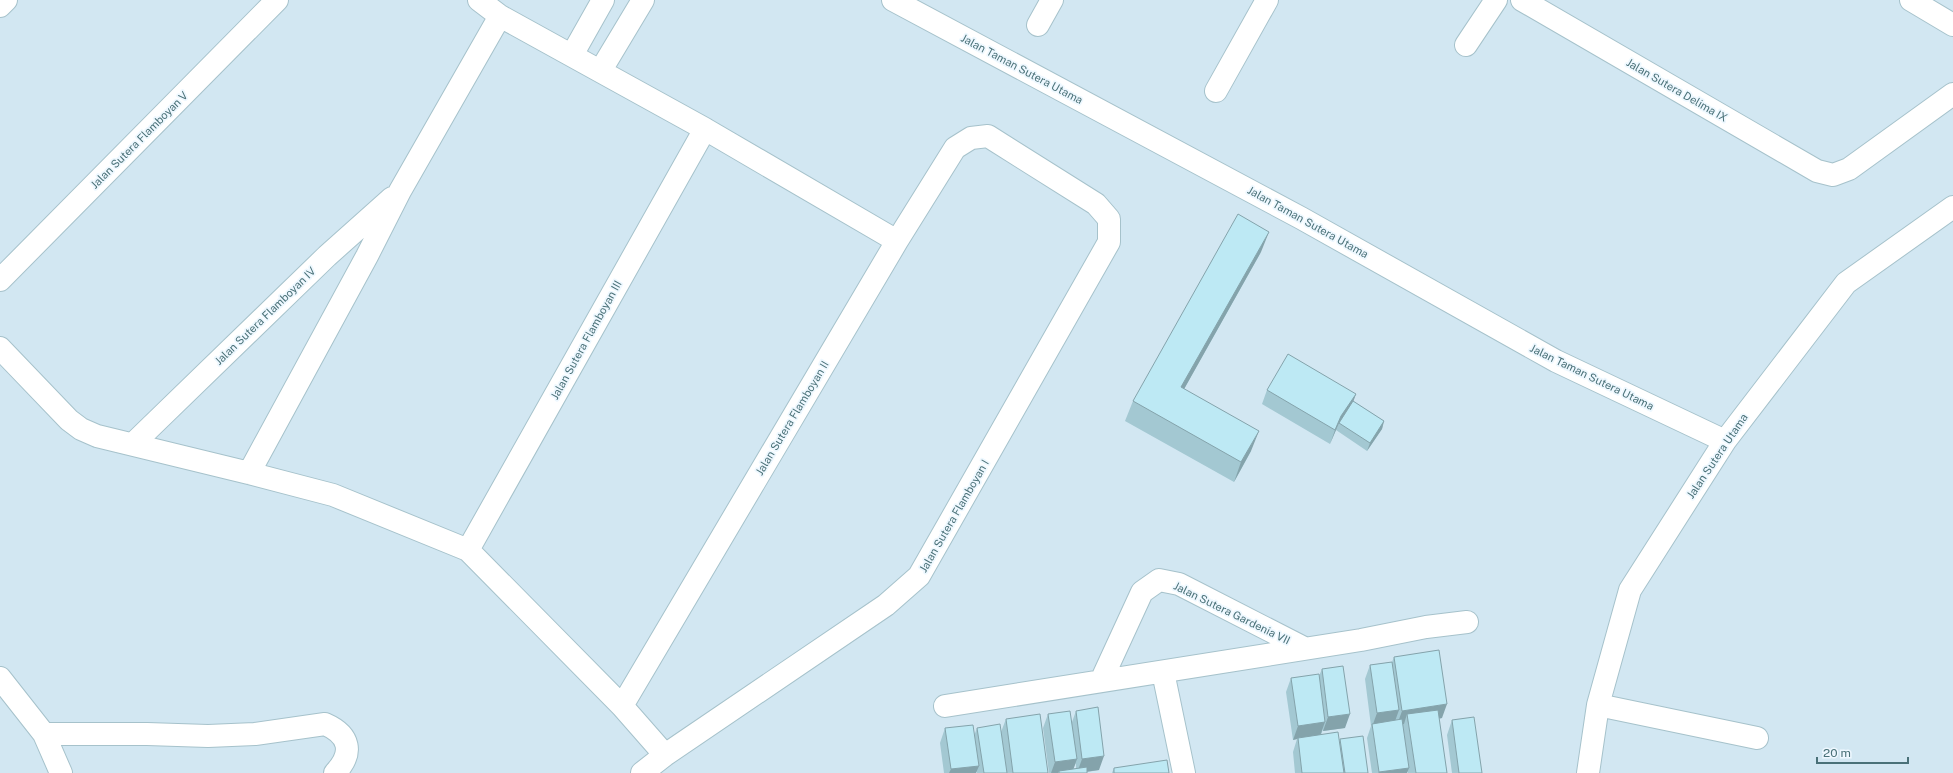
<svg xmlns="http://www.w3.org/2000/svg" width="1953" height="773" font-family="'Public Sans',sans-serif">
<rect width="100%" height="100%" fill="#e7f4fd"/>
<path fill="#d2e7f2" d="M0 0H1953V773H0Z"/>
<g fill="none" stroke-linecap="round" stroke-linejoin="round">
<defs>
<path id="minor" d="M479 0 500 16 705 129 897 241
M893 0 1301 218 1556 361 1725 441
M1522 0 1817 171 1833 175 1849 169 1953 94
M1911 0 1953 25
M0 6 6 0
M1038 25 1052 0
M1466 45 1496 0
M572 55 603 0
M601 70 643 0
M1216 91 1267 0
M0 280 277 0
M0 348 69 420 81 429 97 436 249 473 333 495 468 550 622 706 665 755
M133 444 327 256 392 198
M249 473 367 256 400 191 500 16
M468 550 705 129
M1163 672 1184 773
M0 678 44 734 61 773
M1101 681 1142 592 1159 580 1179 584 1304 648
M1598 705 1757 738
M622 706 897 241 955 148 971 138 988 136 1096 204 1109 219V242L919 576 886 605 665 755 642 773
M945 706 1361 640 1426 627 1467 622
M44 734H147L208 736 255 734 325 724C350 735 354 753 335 773
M1588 773 1598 705 1630 590 1725 441 1846 283 1953 207"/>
</defs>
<use href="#minor" stroke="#a6c2cb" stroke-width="24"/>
<use href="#minor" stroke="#fff" stroke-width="22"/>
</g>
<path fill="#a3c8d2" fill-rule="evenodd" d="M1261 252 1184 389 1251 451 1234 482 1125 421 1133 401Z
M1267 390 1356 394 1353 401 1384 421 1382 429 1367 451 1336 430 1330 444 1262 404Z
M1394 657 1442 718 1439 719 1447 773H1408V771L1407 773H1372L1367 738 1371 726 1365 679 1370 665 1392 662Z
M1322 669 1345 728 1323 731V729L1321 735 1340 742V739L1368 773H1295L1293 752 1297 739 1293 740 1286 692 1291 678 1319 676Z
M1076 711 1099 770 1087 772V773H1049L1043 728 1048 714 1072 722ZM1076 763V769H1073Z
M1006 719 1048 773H977L976 771V773H944L940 743 945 728 974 736 977 728 1001 732Z
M1452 720 1482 773H1452L1447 735Z
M1114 768 1169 773H1112Z"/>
<path fill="#84a3ab" d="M1269 232 1261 252 1174 407 1181 387Z
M1356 394 1351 408 1339 423 1330 444 1335 430 1341 416Z
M1384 421 1382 429 1367 451 1370 443Z
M1259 431 1251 451 1234 482 1241 462Z
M1447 704 1442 718 1408 723 1407 714 1404 724 1397 725 1402 711Z
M1399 710 1394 724H1373L1377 713Z
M1350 714 1345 728 1323 731 1328 717Z
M1325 722 1320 736 1298 738 1297 739 1293 740 1298 726Z
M1104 756 1099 770 1077 773 1082 759Z
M1077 759 1072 773 1059 771 1058 773H1051L1055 762Z
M979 766 976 773H949L951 769Z
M1409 768 1407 773H1378L1379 772Z"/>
<path fill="#bde9f4" stroke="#84a3ab" d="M1238 214 1269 232 1181 387 1259 431 1241 462 1133 401Z
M1288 354 1356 394 1341 416 1335 430 1267 390Z
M1353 401 1384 421 1370 443 1339 423Z
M1439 650 1447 704 1402 711 1394 657Z
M1392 662 1399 710 1377 713 1370 665Z
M1343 666 1350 714 1328 717 1322 669Z
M1319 674 1325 722 1298 726 1291 678Z
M1098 707 1104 756 1082 759 1076 711Z
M1438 710 1447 773H1416L1407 714Z
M1070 711 1077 759 1055 762 1048 714Z
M1040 714 1048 773H1013L1006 719Z
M1474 717 1482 773H1459L1452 720Z
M1402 719 1409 768 1379 772 1372 724Z
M1000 724 1007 773H984L977 728Z
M973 725 979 766 951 769 945 728Z
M1338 732 1344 773H1302L1298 738Z
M1363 736 1368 773H1345L1340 739Z
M1167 760 1169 773H1114V768Z
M1087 767V773H1059V771Z"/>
<g text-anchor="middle" stroke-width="3.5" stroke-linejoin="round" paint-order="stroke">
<g font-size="11" fill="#4a7178" stroke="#eef8ff">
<text transform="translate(1022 69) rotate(28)" y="4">Jalan Taman Sutera Utama</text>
<text transform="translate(1677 90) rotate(30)" y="4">Jalan Sutera Delima IX</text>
<text transform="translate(139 140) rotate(-45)" y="4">Jalan Sutera Flamboyan V</text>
<text transform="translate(1308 222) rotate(29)" y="4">Jalan Taman Sutera Utama</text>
<text transform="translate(265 316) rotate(-44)" y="4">Jalan Sutera Flamboyan IV</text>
<text transform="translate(586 340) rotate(-61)" y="4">Jalan Sutera Flamboyan III</text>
<text transform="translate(1592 377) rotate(26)" y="4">Jalan Taman Sutera Utama</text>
<text transform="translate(792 418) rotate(-59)" y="4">Jalan Sutera Flamboyan II</text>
<text transform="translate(1717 456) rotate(-56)" y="4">Jalan Sutera Utama</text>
<text transform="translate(954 516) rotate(-60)" y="4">Jalan Sutera Flamboyan I</text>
<text transform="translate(1232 613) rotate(26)" y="4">Jalan Sutera Gardenia VII</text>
</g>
</g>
<path d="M1817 757v6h91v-6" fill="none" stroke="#4a7178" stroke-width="2"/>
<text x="1823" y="757" font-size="12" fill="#4a7178" stroke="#eef8ff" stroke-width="3" paint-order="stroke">20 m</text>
</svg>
